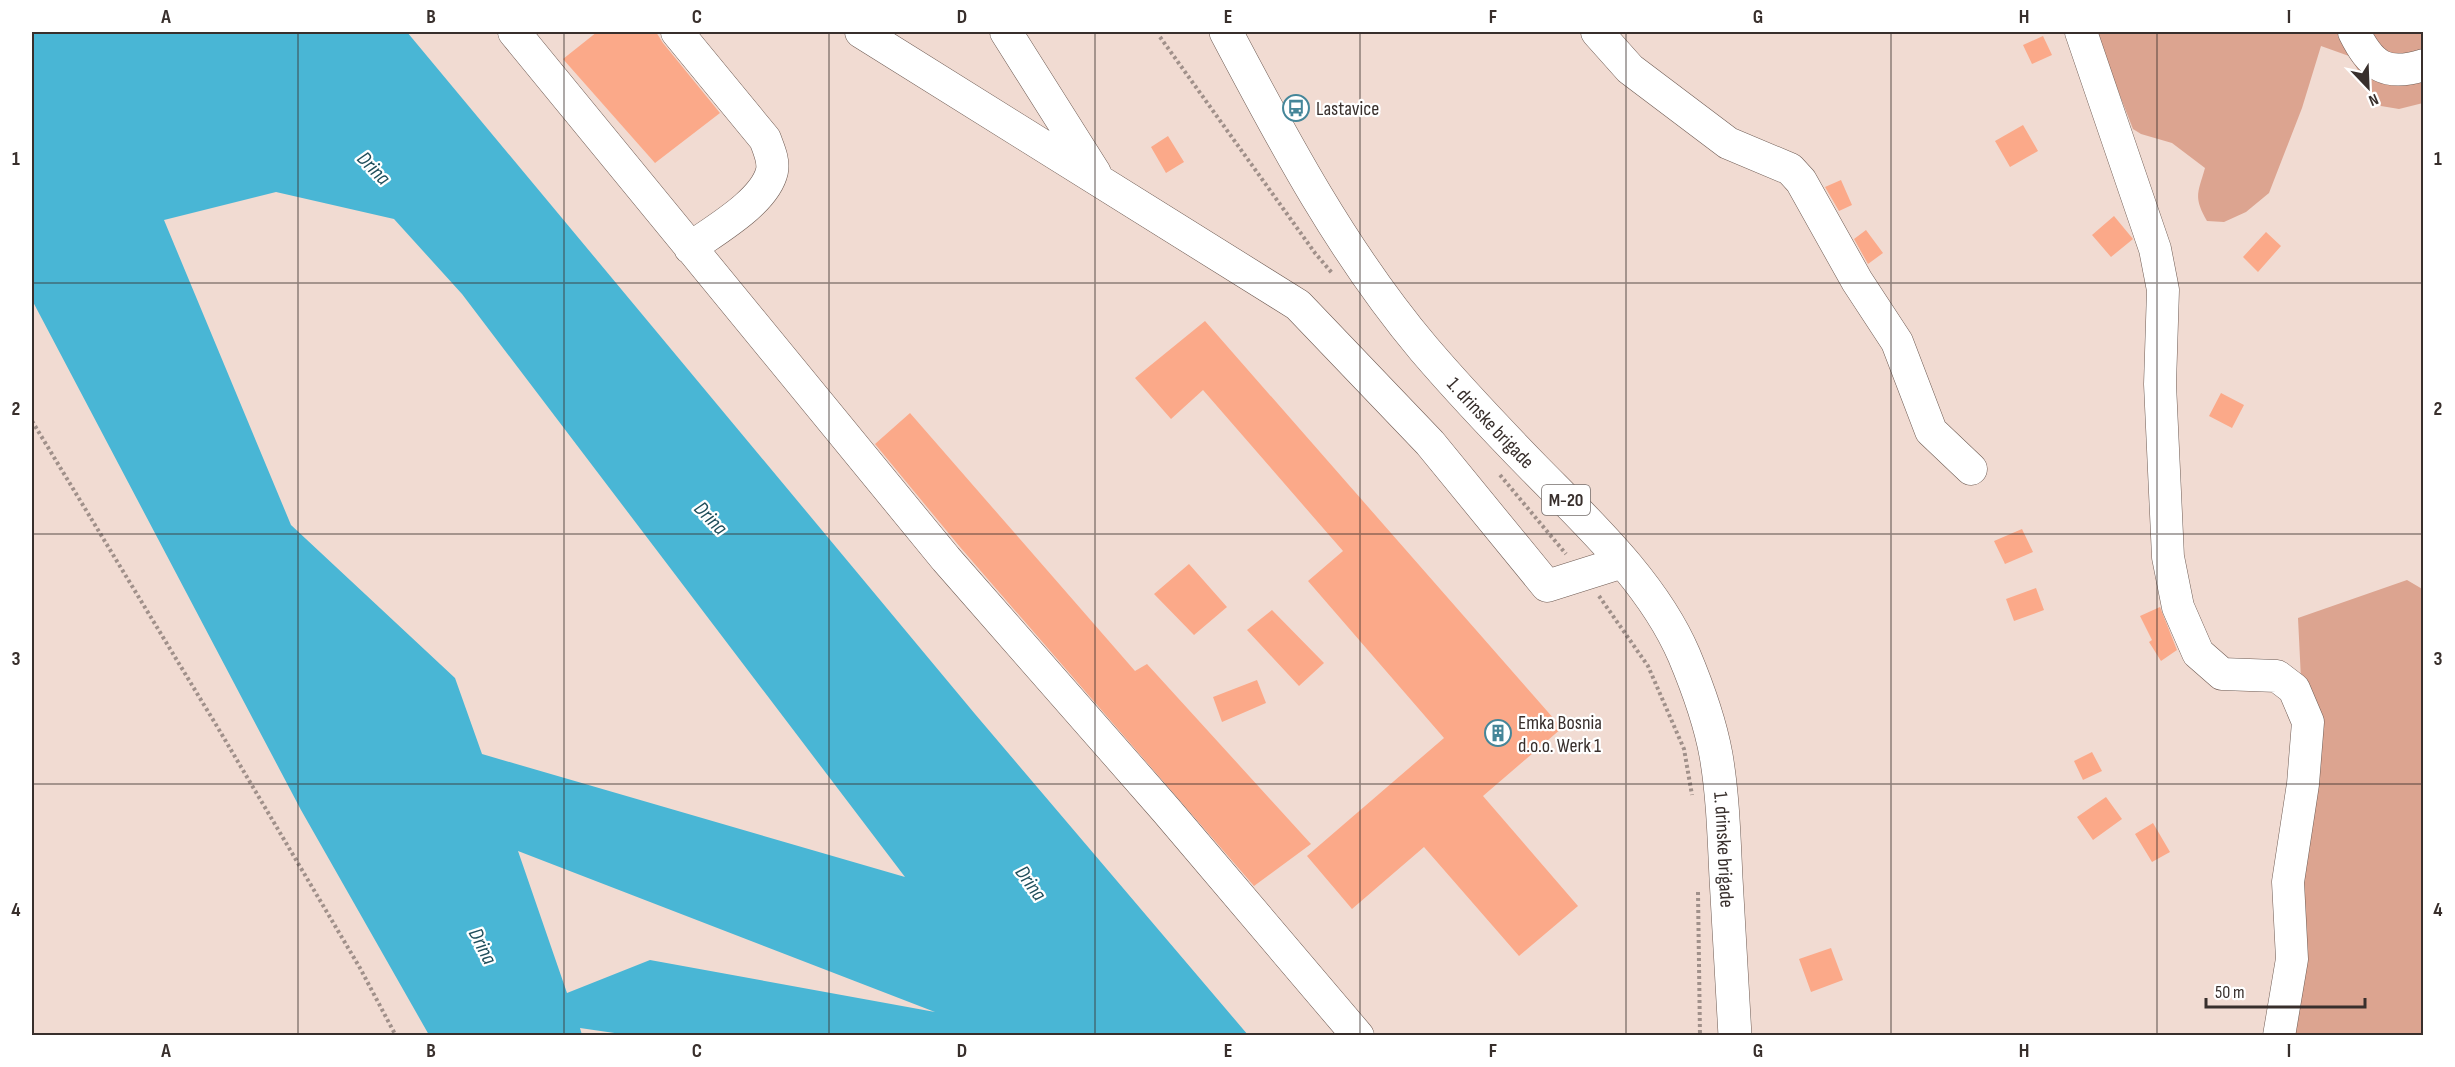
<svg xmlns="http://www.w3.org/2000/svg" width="2455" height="1067" font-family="'Sofia Sans Condensed',sans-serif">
<rect width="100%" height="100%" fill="#f1dbd2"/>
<path fill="#dca490" d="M2095 32H2423V103L2399 109 2381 106 2349 56 2321 46 2302 108 2269 193 2246 212 2224 222 2207 221C2193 197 2198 193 2205 168L2172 143 2141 134 2133 129Z
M2407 580 2424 590 2423 1035 2293 1036 2301 679 2298 618Z"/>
<path fill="#49b6d5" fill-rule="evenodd" d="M32 32H407L975 714 1248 1035 635 1036 580 1028 582 1035H429L301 810 32 300ZM276 192 394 219 462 294 905 877 482 754 455 678 291 525 164 220ZM518 851 935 1012 650 960 567 993Z"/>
<path fill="#fba989" d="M597 32H656L663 43 720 113 655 163 563 59Z
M2043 36 2052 55 2032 64 2023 45Z
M2023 125 2038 151 2010 167 1995 141Z
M1168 136 1184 162 1166 173 1151 147Z
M1841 180 1852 205 1839 211 1825 187Z
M2114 216 2133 239 2111 257 2092 235Z
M1866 230 1883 253 1868 264 1854 239Z
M2266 232 2281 246 2258 272 2243 257Z
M1205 321 1562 728 1483 796 1578 906 1519 956 1424 847 1352 909 1307 856 1444 738 1308 581 1343 551 1203 390 1171 419 1135 378Z
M2221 393 2244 405 2232 428 2209 416Z
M910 413 1135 671 1147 664 1311 844 1254 886 960 547 875 444Z
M2022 529 2033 552 2005 564 1994 541Z
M1189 564 1227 607 1194 635 1154 594Z
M2036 588 2044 610 2014 621 2006 599Z
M2160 607 2177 650 2161 661 2149 642 2152 640 2140 616Z
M1272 610 1324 663 1299 686 1247 630Z
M1257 680 1266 703 1222 722 1213 697Z
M2092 752 2102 771 2083 780 2074 761Z
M2106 797 2122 819 2093 840 2077 817Z
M2153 823 2170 852 2152 862 2135 834Z
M1831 948 1843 980 1811 992 1799 959Z"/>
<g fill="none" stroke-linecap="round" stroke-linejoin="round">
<defs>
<path id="minor" d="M514 32 946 559 1166 810 1358 1036
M677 32 765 139C769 150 774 160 772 171 765 202 715 230 690 248
M861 32 1298 305 1430 443 1547 586 1623 562
M1006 32 1095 173
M1597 32 1630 69 1728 143 1790 169 1801 181 1857 281 1897 342 1931 431 1971 469
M2081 32 2155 249 2163 290 2160 384 2168 557 2178 607 2198 653 2222 674 2277 676 2294 689 2308 722 2303 784 2288 882 2292 959 2279 1036
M2354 32C2371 66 2385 77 2424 65"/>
<g id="major">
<path id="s1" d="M1226 32C1284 142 1343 253 1424 349 1459 390 1497 430 1535 469 1589 524 1653 583 1684 655 1697 686 1710 722 1716 755 1723 796 1724 837 1726 878 1729 930 1732 983 1735 1036"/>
</g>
</defs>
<use href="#minor" stroke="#6e5b53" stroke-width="33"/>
<use href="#major" stroke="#6e5b53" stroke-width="34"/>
<path stroke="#a0908a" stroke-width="4" stroke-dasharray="3 3" stroke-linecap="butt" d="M1160 37 1315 253 1332 273
M32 421 218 728 360 968 396 1036
M1500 475 1566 554
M1599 596 1648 666 1684 749 1692 795
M1698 892 1700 1036"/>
<use href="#minor" stroke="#fff" stroke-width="32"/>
<use href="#major" stroke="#fff" stroke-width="33"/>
</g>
<path fill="none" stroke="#382f2c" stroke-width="1.5" stroke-opacity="0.55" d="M298 32V1036M564 32V1036M829 32V1036M1095 32V1036M1360 32V1036M1626 32V1036M1891 32V1036M2157 32V1036M32 283H2424M32 534H2424M32 784H2424"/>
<defs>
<symbol id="bus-ring" viewBox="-11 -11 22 22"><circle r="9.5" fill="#fff" stroke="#458699" stroke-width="1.5"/><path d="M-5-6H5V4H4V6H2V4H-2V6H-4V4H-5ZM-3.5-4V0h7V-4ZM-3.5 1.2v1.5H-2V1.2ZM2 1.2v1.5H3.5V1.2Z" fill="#458699"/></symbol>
<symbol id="building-ring" viewBox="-11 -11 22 22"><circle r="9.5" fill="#fff" stroke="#458699" stroke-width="1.5"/><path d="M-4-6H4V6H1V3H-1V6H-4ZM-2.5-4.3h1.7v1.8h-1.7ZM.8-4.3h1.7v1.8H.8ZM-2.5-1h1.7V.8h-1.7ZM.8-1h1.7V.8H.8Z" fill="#458699"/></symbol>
</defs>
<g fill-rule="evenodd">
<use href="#bus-ring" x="1281" y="93" width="30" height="30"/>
<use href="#building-ring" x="1483" y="718" width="30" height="30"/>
</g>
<g text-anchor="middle" stroke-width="4.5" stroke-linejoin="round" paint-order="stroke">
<rect fill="#fff" stroke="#746d6b" stroke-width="1.5" x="1542" y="485" width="48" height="30" rx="4.5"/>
<g font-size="18" font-weight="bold" fill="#382f2c">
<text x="1566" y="506">M-20</text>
</g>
<g font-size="20" fill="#382f2c" stroke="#fff" text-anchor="start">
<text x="1316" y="115">Lastavice</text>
<text x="1518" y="729">Emka Bosnia<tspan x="1518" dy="23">d.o.o. Werk 1</tspan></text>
</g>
<g font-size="20" fill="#382f2c" stroke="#fff">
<text dy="7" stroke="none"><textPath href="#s1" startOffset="474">1. drinske brigade</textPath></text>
<text dy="7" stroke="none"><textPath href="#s1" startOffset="978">1. drinske brigade</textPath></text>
</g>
<g font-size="21" font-style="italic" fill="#204f5c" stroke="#fff">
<text transform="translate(374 168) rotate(46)" y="7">Drina</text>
<text transform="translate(711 518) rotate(46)" y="7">Drina</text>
<text transform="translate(1031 883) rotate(54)" y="7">Drina</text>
<text transform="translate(483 946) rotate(63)" y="7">Drina</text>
</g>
</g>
<rect width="2455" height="1067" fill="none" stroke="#ffffff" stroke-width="66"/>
<g transform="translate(2368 87) rotate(157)" stroke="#ffffff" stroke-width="4.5" paint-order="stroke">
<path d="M0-4.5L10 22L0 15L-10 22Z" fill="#382f2c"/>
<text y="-9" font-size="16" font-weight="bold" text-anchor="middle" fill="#382f2c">N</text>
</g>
<path d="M2206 998v9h159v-9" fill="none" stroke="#382f2c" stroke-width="3"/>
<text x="2215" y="998" font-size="18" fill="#382f2c" stroke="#ffffff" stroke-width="4.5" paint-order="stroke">50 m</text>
<rect x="33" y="33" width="2389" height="1001" fill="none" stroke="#382f2c" stroke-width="2"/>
<g font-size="20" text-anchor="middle" font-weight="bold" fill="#382f2c">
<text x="166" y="23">A</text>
<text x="431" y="23">B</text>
<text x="697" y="23">C</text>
<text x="962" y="23">D</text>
<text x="1228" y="23">E</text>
<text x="1493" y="23">F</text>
<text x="1758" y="23">G</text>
<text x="2024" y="23">H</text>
<text x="2289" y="23">I</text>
<text x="16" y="165">1</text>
<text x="2438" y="165">1</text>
<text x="16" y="415">2</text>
<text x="2438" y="415">2</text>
<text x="16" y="665">3</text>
<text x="2438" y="665">3</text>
<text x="16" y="916">4</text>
<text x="2438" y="916">4</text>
<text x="166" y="1057">A</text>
<text x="431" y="1057">B</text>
<text x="697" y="1057">C</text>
<text x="962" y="1057">D</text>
<text x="1228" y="1057">E</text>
<text x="1493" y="1057">F</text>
<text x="1758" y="1057">G</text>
<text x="2024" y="1057">H</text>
<text x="2289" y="1057">I</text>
</g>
</svg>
